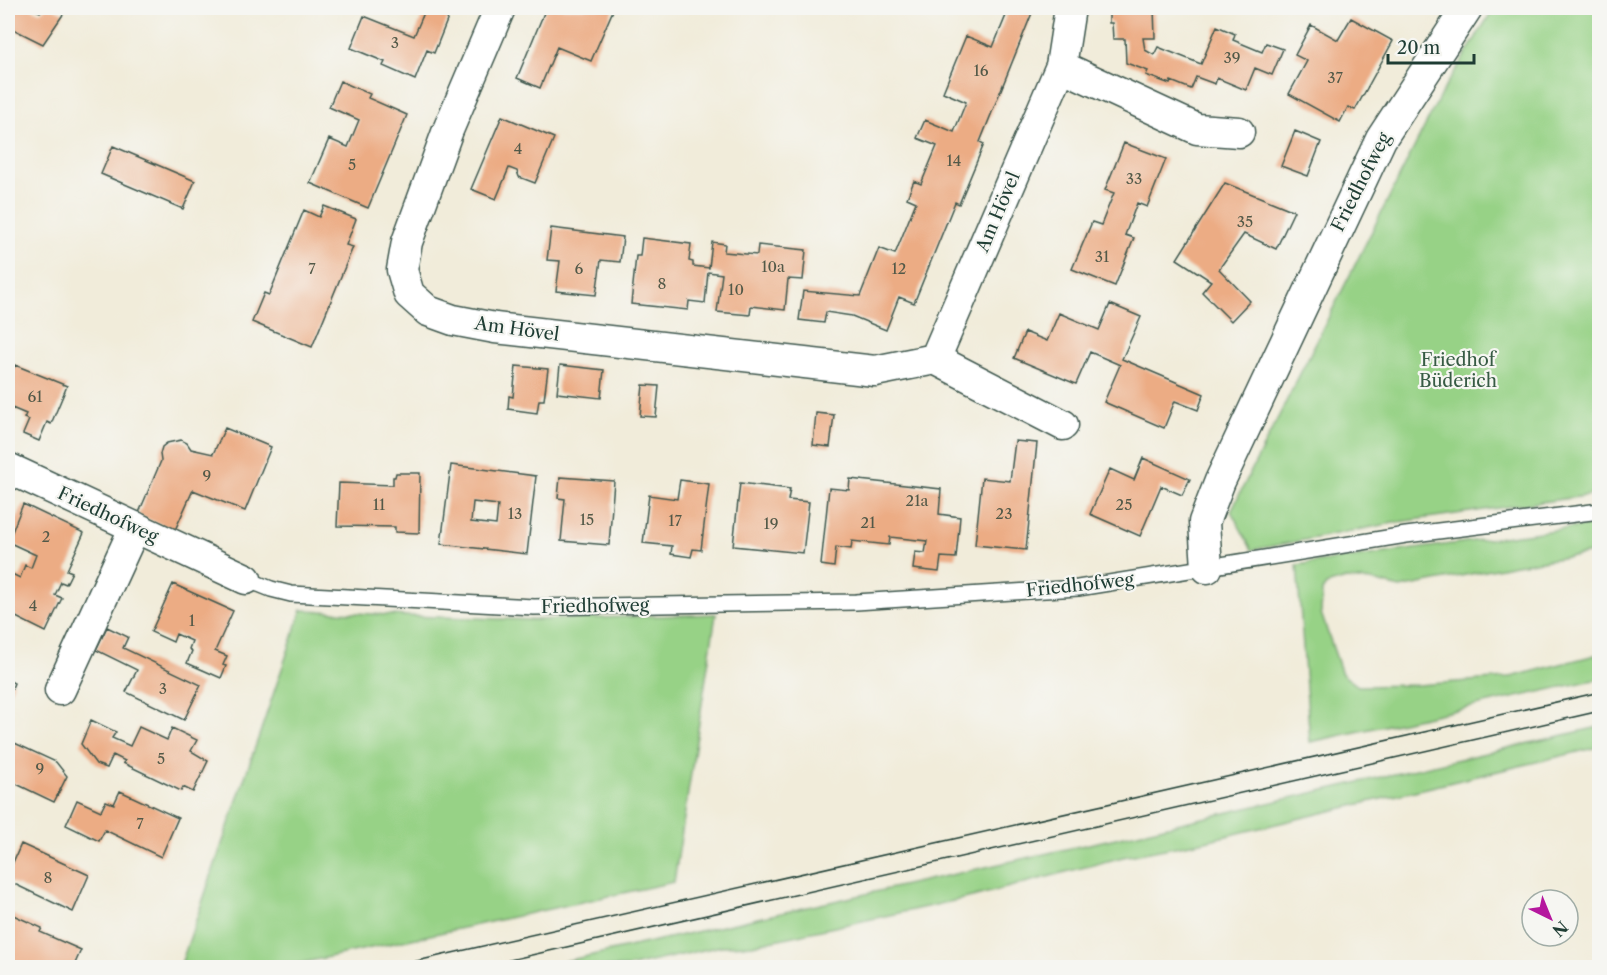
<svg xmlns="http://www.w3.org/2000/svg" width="1607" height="975" font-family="'Libre Caslon Text',serif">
<rect width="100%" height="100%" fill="#f6f6f2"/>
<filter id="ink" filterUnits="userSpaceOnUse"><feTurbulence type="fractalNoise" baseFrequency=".0167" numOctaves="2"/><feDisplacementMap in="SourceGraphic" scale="12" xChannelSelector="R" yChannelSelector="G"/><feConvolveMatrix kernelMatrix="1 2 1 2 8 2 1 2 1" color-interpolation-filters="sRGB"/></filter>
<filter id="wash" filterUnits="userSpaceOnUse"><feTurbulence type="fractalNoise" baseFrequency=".008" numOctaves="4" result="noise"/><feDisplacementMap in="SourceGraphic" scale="24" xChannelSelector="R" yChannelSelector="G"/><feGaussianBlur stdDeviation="1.35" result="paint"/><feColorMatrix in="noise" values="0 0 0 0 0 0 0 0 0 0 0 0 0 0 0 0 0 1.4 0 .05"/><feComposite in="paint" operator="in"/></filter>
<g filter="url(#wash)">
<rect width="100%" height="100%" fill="#f1ecda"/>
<path fill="#97d286" stroke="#5b885d" stroke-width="1.5" d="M1494 8H1599V494L1399 522 1252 550 1231 511 1441 94Z
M1599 524V552L1516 565 1400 588 1373 581 1346 579 1326 585 1322 591 1321 613 1342 674 1358 686 1418 685 1507 678 1599 654V679L1310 742 1297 565Z
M302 610 407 616 535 620 716 614 674 882 283 967H180Z
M1599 727V747L1201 842 1123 857 972 897 752 945 721 946 628 967H539C893 889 1246 809 1599 727Z"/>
<g id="blocks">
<path fill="#ecac84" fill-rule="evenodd" d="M8 8H31L40 12 45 8H53L64 13 43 44 11 28 8 34Z
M426 8H452L434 53 427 50 415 80 383 66 385 62 351 48 364 16 414 36Z
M546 8H614L591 61 557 47 540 88 517 78Z
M1007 8H1034L980 142 984 144 959 204 955 202 914 303 899 297 886 330 852 316 826 312 824 323 799 320 803 291 860 296 879 248 895 254 916 202 907 198 914 181 921 184 937 146 917 138 925 120 954 132 966 102 943 92 966 36 993 47 1007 13Z
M1109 8H1154L1155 38H1143L1145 50 1154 55 1158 47 1201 64 1217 26 1235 34 1233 40 1262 52 1266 43 1283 49 1272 75 1255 68 1246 90 1217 78 1215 84 1196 77 1191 89 1171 81 1170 84 1146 75 1148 71 1126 63 1125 39H1113L1112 23H1109Z
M1351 18 1393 41 1355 110 1348 107 1340 122 1289 94 1307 61 1295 55 1311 25 1338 40Z
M340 81 370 94 368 98 407 115 368 208 310 183 329 139 348 147 359 120 329 107Z
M502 116 554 138 535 183 519 177 517 171 509 168 496 199 471 189Z
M1295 131 1321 142 1308 176 1281 166Z
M1124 143 1166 159 1147 207 1137 203 1125 235 1134 238 1115 286 1072 269 1092 222 1101 225 1107 210 1114 193 1105 190Z
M113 146 195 181 183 209 101 174Z
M1225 183 1294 211 1276 249 1244 234 1219 269 1250 301 1231 321 1202 292 1211 281 1177 259Z
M324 206 356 219 346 245 353 247 312 347 252 322 264 293 269 295 304 210 319 217Z
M551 228 623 237 620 262 601 260 596 295 556 291 560 261 547 260Z
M642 238 691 244 689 261 693 262V266L709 268 712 242 725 244 724 252 757 255 758 245 806 250 803 280 788 279 785 310 751 306 750 315 717 312 722 274 708 272 705 303 689 301 688 310 631 304 636 256H640Z
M1110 304 1141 317 1122 359 1204 394 1198 410 1175 401 1164 428 1104 402 1120 365 1090 352 1076 384 1014 358 1025 332 1047 341 1059 313 1099 330Z
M15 365 67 386 51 424 47 422 39 441 23 434 29 420 24 418 26 414 12 408 8 419V370L12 372Z
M560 365 604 370 601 398 557 393Z
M516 366 548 369 544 400H539L537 413 508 409 509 396 513 397Z
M643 385 659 386 656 417 640 416Z
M816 413 834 415 830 447 813 445Z
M225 428 271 447 245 511 193 490 175 530 138 515 161 461 160 454 162 447 167 443 181 440 187 443 191 449 213 454Z
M1015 441 1037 443 1026 550 975 545 982 478 1010 481Z
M1143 458 1190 479 1182 495 1161 486 1140 536 1090 514 1110 469 1134 480Z
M451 465 536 476 527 554 441 544ZM473 502 498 505 496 525 471 522Z
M396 473H420L419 533 395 532V527L337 526 339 483 393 485V477H395Z
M560 477 614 481 609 545 561 541 565 499 558 498Z
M850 479 941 489 939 514 960 517 956 558 941 557 939 572 913 569 915 552 925 553 927 541 890 537 889 545 852 541 851 549 836 547 834 567 821 565 829 488 849 490Z
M680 480 709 484 701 550 693 549 691 557 671 554 672 546 643 543 649 495 677 499Z
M740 483 790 489 788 500 809 502 803 553 733 546Z
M23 504 84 533 67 570 72 572 66 584 61 582 55 595 62 598 46 632 8 613V572L20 578 25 565 31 568 36 555 8 542Z
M173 584 233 611 215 651 227 656 223 665 226 666 221 678 187 663 192 651 189 649 192 641 176 634 173 642 151 632Z
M107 627 128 637 123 648 201 685 184 720 126 692 137 670 96 650Z
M8 680 14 683 8 698Z
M91 720 116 732 112 738 130 746 139 727 167 740 172 728 197 740 191 751 208 761 193 792 183 787 181 791 123 763 125 761 113 755 107 768 96 764 81 744Z
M8 740 56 762 67 776 54 802 8 780Z
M120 791 178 818 161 857 105 830 99 841 66 825 77 800 101 811 106 801 114 804Z
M21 844 89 875 73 912 8 881V874Z
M11 914 42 928 40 932 81 950 73 968H18L8 963V920Z"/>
</g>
</g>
<g filter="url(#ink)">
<use href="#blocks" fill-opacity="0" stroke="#3e574d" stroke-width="1.5"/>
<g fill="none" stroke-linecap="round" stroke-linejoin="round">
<defs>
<path id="lane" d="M246 579 271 589 291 594 534 607 856 602 1078 588 1406 535 1600 511"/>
<path id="street" d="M500 8 448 130 407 242 402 270 409 294 428 311 453 320 495 328 875 371 935 359 1061 66 1070 8
M1061 66 1197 129 1239 132
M935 359 1063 425
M8 468 246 579
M1207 568 1204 522 1220 481 1381 139 1467 8
M60 690 135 527"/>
</defs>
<use href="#lane" stroke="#3e574d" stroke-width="18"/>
<use href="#street" stroke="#3e574d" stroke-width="33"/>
<use href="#lane" stroke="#fff" stroke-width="15"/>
<use href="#street" stroke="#fff" stroke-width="30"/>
<path stroke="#1f3d34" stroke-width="1.5" d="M386 968 1600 692
M475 968 1600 711"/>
</g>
</g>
<g text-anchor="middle" stroke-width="4.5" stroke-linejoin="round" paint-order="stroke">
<g font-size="15" fill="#525948">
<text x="395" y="48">3</text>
<text x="1232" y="63">39</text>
<text x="981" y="76">16</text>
<text x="1335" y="83">37</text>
<text x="518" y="154">4</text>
<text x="954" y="166">14</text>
<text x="352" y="170">5</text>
<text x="1134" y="184">33</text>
<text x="1245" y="227">35</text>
<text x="1102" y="262">31</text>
<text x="773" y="272">10a</text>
<text x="312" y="274">7</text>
<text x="579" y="274">6</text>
<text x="899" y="274">12</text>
<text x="662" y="289">8</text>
<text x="736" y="295">10</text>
<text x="35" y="402">61</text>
<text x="207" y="481">9</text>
<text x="917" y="506">21a</text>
<text x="379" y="510">11</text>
<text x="1124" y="510">25</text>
<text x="515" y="519">13</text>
<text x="1004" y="519">23</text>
<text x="587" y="525">15</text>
<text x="675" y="526">17</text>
<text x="868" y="528">21</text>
<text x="771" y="529">19</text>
<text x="46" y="542">2</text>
<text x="33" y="611">4</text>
<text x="192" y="626">1</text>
<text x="163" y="694">3</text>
<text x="161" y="764">5</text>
<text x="40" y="774">9</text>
<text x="140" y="829">7</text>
<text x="48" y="883">8</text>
</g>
<g font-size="18" fill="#1f3d34" stroke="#f6f6f2">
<text transform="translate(1361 182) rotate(-63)" y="6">Friedhofweg</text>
<text transform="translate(998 212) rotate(-67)" y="6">Am Hövel</text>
<text transform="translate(517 329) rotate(8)" y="6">Am Hövel</text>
<text transform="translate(108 515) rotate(25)" y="6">Friedhofweg</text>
<text transform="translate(1080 585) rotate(-6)" y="6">Friedhofweg</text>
<text transform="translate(595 606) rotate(-1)" y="6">Friedhofweg</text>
</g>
<g font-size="18" fill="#375b44" stroke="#f6f6f2">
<text x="1458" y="366">Friedhof<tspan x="1458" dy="21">Büderich</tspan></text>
</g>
</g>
<rect width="1607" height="975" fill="none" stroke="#f6f6f2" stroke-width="30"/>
<g transform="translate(1550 918) rotate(137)"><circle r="28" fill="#f6f6f2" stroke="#a0aca6" stroke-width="1.5"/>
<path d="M0-4.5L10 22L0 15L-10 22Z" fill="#b5179e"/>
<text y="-9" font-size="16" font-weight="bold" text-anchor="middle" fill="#1f3d34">N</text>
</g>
<path d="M1388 54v9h86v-9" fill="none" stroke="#1f3d34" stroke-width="3"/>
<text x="1397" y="54" font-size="18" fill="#1f3d34" stroke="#f6f6f2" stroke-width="4.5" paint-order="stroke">20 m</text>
</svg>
